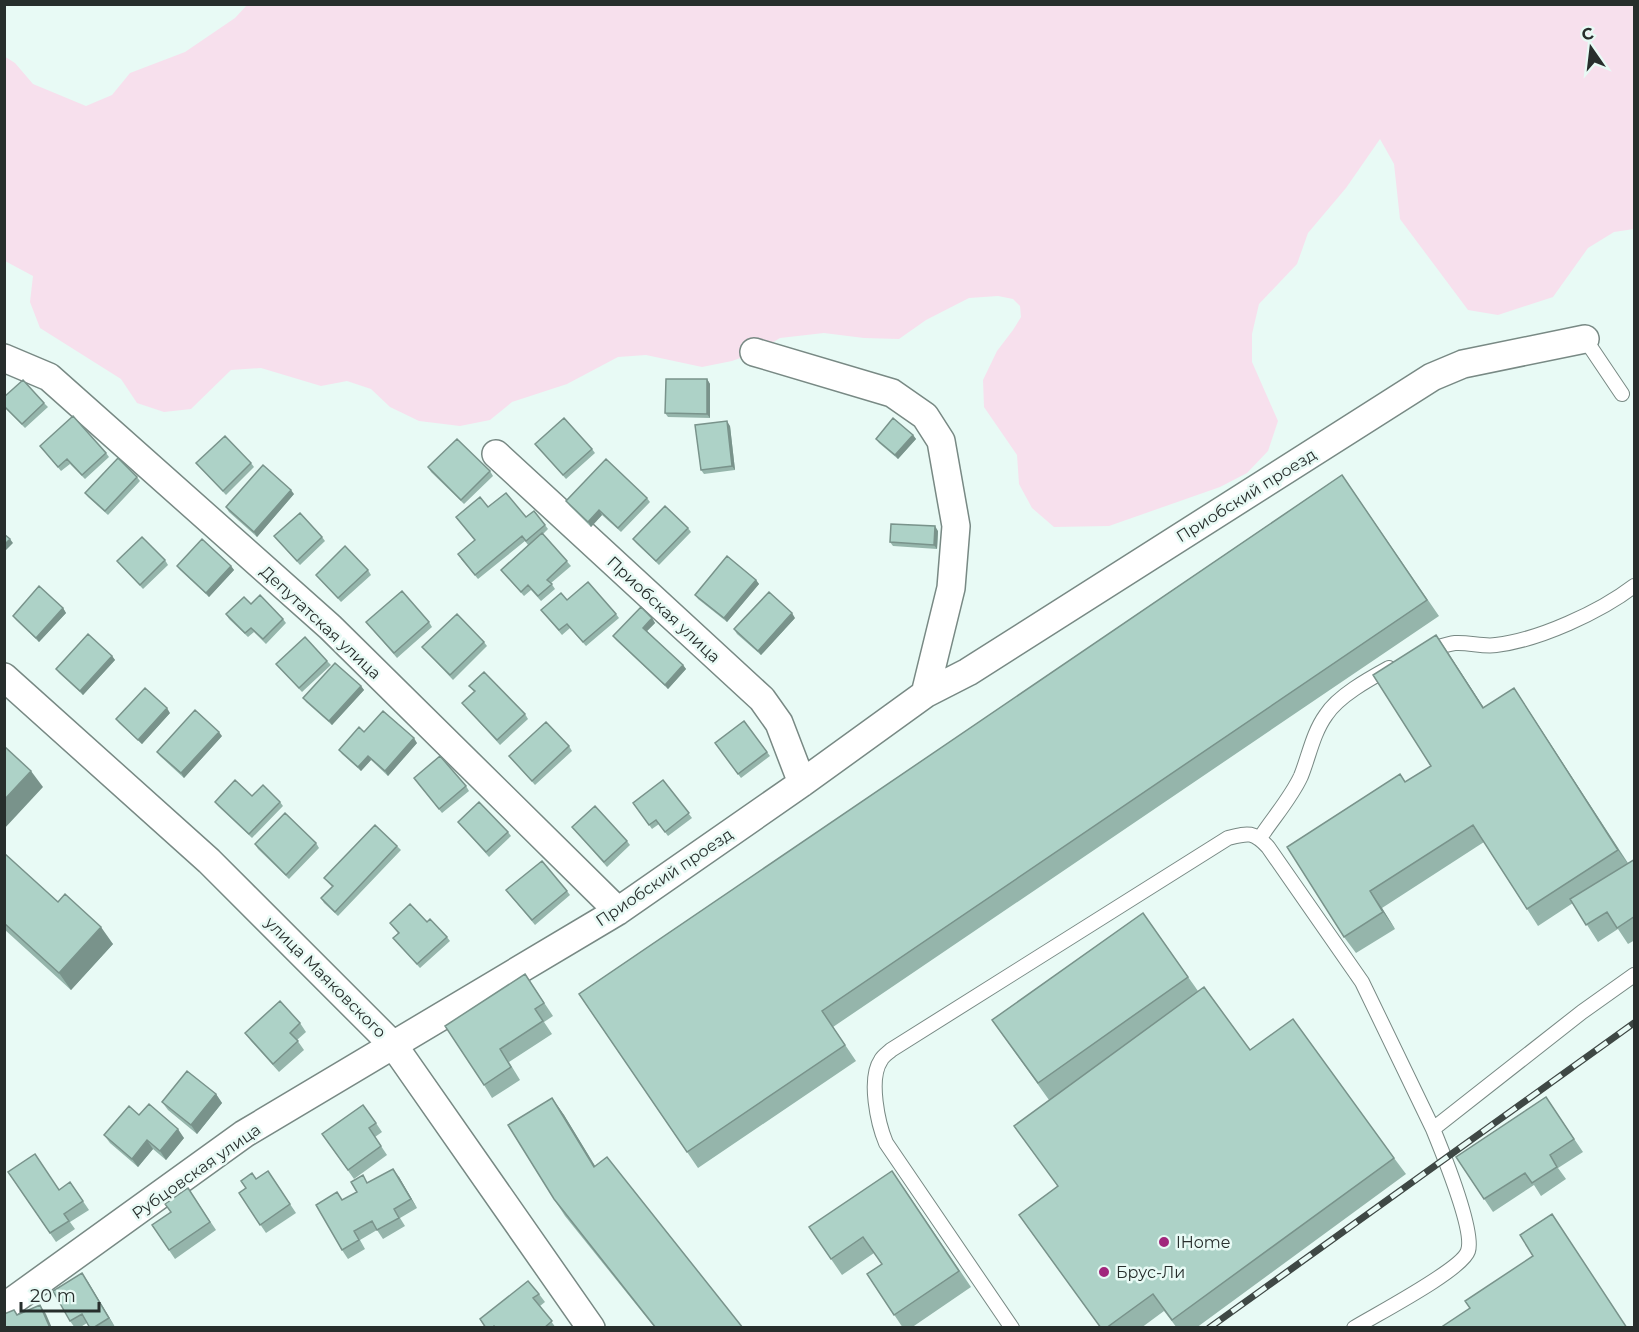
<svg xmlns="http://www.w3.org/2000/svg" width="1639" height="1332" font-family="Montserrat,sans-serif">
<rect width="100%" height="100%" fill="#e8faf5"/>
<path fill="#f7e0ed" d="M247 5H1634V229L1614 232 1588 248 1553 297 1498 315 1468 310 1400 219 1394 164 1380 139 1346 188 1308 233 1297 264 1259 304 1252 334V362L1278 421 1268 451 1247 473 1220 487 1109 526 1054 527 1032 508 1019 484 1017 455 984 407 983 380 997 351 1013 330 1021 317 1020 306 1013 299 998 296 969 298 926 320 899 339 864 338 824 333 780 338 757 352 732 361 702 367 646 355 618 357 567 384 512 402 490 420 460 426 419 421 390 407 371 389 347 381 321 386 261 368 231 370 191 409 164 412 137 403 121 379 40 328 30 302 33 276 5 261 4 56 15 63 33 84 86 106 112 95 130 73 185 52 235 18Z"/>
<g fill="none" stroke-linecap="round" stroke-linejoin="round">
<defs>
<path id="service" d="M1585 339 1622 394
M1428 650C1437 648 1446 644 1455 643 1469 642 1483 647 1496 645 1539 640 1600 612 1634 586
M1260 838C1273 818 1291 798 1301 776 1309 756 1313 733 1326 715 1338 696 1369 679 1389 668
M1012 1328 886 1143C878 1124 868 1079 881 1060 883 1056 888 1053 891 1050L1228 838C1248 833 1253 831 1268 847L1362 982 1433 1129 1582 1012 1634 975
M1354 1328C1375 1315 1462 1270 1468 1251 1475 1231 1442 1151 1433 1129"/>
<path id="minor" d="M754 352 892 393 925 416 941 441 956 526 951 588 925 694
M4 358 49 377 330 627 618 911
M496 454 762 699 779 723 802 783
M4 677 209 861 394 1046 591 1328
M4 1307 244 1134 618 911 802 783 925 694 968 672 1432 377 1463 364 1585 339"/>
</defs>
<use href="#service" stroke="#788984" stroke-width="16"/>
<use href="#minor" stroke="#788984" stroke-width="30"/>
<use href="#service" stroke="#fff" stroke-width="14"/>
<use href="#minor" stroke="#fff" stroke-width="27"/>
<defs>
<path id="rail" d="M1209 1328 1634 1023"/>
</defs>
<use href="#rail" stroke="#3f4845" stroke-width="7"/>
<use href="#rail" stroke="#e8faf5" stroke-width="4.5" stroke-dasharray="14" stroke-linecap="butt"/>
</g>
<path fill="#95b5ab" d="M707 379 710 384V418L668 417 665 413Z
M4 397 44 403 48 407 25 428 4 407Z
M730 426 735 470 704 474 701 470Z
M913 435 916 439 898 459 879 443 876 439Z
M535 444 592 449 595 453 566 479Z
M40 446 106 453 109 457 85 479 70 464 61 471Z
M196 463H251L254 467 226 495Z
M428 467 490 471 493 476 464 504 431 472Z
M1342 475 1439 616 833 1027 856 1061 698 1168 579 994Z
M137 477 140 481 108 515 88 497 85 493Z
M294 494 257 537 229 512 226 507Z
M647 498 650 502 621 532 602 515 591 527 569 505 566 501Z
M488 507 526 517 545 525 548 529 543 534 571 566 551 583 555 589 541 601 531 590 524 596 501 570 528 545 525 541 478 579 461 559 475 541Z
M688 528 691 532 659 565 636 543 633 539Z
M938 531 937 549 893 546 890 542Z
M274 536 322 537 325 541 300 565Z
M165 560 168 565 143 589 117 561Z
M177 566H231L234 570 209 597 180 570Z
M368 570 371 575 341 602 316 575Z
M756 580 759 584 727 622 698 599 695 595Z
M567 600 616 614 619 618 586 646 570 628 562 635 541 610Z
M251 604 283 619 286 623 266 644 254 632 248 637 229 619 226 614Z
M63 608 66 613 39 642 16 620 13 616Z
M652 618 655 623 647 631 683 665 686 669 668 689 616 640 613 636Z
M795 618 761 655 737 634 734 629Z
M366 622H429L432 627 397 658Z
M1436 635 1484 708 1514 688 1628 863 1635 859V940L1628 944 1618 929 1598 942 1573 903 1538 926 1484 842 1382 908 1395 929 1356 953 1344 937 1406 782 1431 766Z
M484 642 487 646 453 680 422 647Z
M112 656 115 660 83 695 59 673 56 669Z
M327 661 331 665 302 692 276 664Z
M361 686 364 690 332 725 306 702 303 698Z
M469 686 525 714 528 719 500 745 462 703 474 692Z
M170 713 142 744 119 723 116 719Z
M744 721 770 756 741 778 715 743Z
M364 732 417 743 388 776 371 760 361 771 342 754 339 750Z
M222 736 184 778 160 756 157 752Z
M569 746 572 751 535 785 509 756Z
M663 780 692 818 668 836 659 824 652 829 633 803Z
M417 782 466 786 469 791 442 813Z
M252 796 280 802 283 806 252 838 218 806 215 802Z
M458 822 508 832 511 836 489 857Z
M572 827 627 841 630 845 607 867Z
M316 843 319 848 289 879 258 849 255 844Z
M397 846 401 850 338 916 324 903 321 898 332 887 324 878Z
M4 853 58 902 113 944 71 990 4 929Z
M567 891 570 895 535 925 510 895Z
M1143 913 1198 991 1250 1050 1394 1158 1406 1174 1196 1328H1177L1164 1311 1141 1328H1101L1019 1215 1057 1187 1049 1100 992 1020Z
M427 922 447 937 450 941 420 968 393 938 398 933 390 923Z
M525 974 553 1016 544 1022 552 1034 509 1062 520 1080 492 1098 484 1085Z
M300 1023 306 1032 297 1040 304 1050 279 1072 251 1041 245 1033Z
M216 1094 222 1103 197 1134 168 1110 162 1102Z
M1546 1097 1583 1152 1558 1168 1566 1179 1541 1196 1534 1185 1493 1212 1456 1157Z
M552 1098 564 1115 595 1166 743 1328H655L565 1216 554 1199Z
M139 1115 184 1138 166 1160 153 1149 138 1167 110 1143 104 1135Z
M376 1123 382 1132 375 1137 387 1155 354 1179 322 1134Z
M268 1171 296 1213 266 1233 239 1193 246 1188 256 1179Z
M8 1172 60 1190 70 1182 89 1210 70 1222 75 1229 56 1242Z
M399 1177 417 1208 400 1218 405 1226 383 1239 377 1230 360 1240 365 1249 348 1259 342 1250 337 1192 342 1200 357 1192 368 1183Z
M188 1188 216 1230 175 1259 152 1225 171 1212Z
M904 1188 971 1287 911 1328H903L867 1274 882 1264 874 1253 842 1275 809 1227Z
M88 1282 115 1327 90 1328 87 1323 79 1328H75L70 1321Z
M539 1294 545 1302 540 1306 556 1328H485L480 1319Z"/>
<path fill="#79938b" d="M707 379 710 384V418L707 414Z
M727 421 730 426 735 470 732 466Z
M913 435 916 439 898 459 895 455Z
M291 490 294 494 257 537 254 532Z
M599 510 602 515 591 527 588 522Z
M935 526 938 531 937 549 934 545Z
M10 539 13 543 4 552V545Z
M231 566 234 570 209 597 206 593Z
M756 580 759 584 727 622 724 618Z
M63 608 66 613 39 642 36 638Z
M792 613 795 618 761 655 758 651Z
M652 618 655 623 646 632 643 628Z
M1436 635 1447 651 1495 725 1483 708Z
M112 656 115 660 83 695 80 691Z
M683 665 686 669 668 689 665 685Z
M361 686 364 690 332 725 329 721Z
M1514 688 1525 705 1630 867 1618 850Z
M167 708 170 713 142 744 138 740Z
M219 732 222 736 184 778 181 773Z
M414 738 417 743 388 776 385 771Z
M368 756 371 760 361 771 358 767Z
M31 771 43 787 4 829V800Z
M1370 891 1382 908 1395 929 1383 912Z
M101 927 113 944 71 990 59 973Z
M216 1094 222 1103 197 1134 191 1125Z
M552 1098 564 1115 606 1184 594 1167Z
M178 1129 184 1138 166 1160 160 1151Z
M147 1140 153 1149 138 1167 132 1159Z
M393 1169 399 1177 417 1208 411 1199Z
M82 1273 88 1282 115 1327 109 1318Z
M40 1305 46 1314 52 1328H50Z"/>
<path fill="#add2c7" stroke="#79938b" stroke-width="1.5" d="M666 379H707V414L665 413Z
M23 380 44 403 22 424 4 406V397Z
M73 416 106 453 82 475 67 459 58 467 40 446Z
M564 418 592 449 563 475 535 444Z
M893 418 913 435 895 455 876 439Z
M727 421 732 466 701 470 695 425Z
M225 436 251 463 223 491 196 463Z
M457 439 490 471 461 500 428 467Z
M118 458 137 477 105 511 85 493Z
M606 459 647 498 618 528 599 510 588 522 566 501Z
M263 465 291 490 254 532 226 507Z
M1342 475 1427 600 822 1011 845 1045 687 1152 579 994Z
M506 493 526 517 534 511 545 525 526 541 522 536 475 575 458 554 475 540 456 517 480 497 488 507Z
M665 506 688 528 656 561 633 539Z
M300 513 322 537 297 561 274 536Z
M891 524 935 526 934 545 890 542Z
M542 533 567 561 547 580 552 584 538 596 528 585 521 592 501 570Z
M4 534 10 539 4 545Z
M142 537 165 560 140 585 117 561Z
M202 539 231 566 206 593 177 566Z
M345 546 368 570 338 598 316 575Z
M727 556 756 580 724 618 695 595Z
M588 582 616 614 583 642 567 624 559 630 541 610 561 593 567 600Z
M39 586 63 608 36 638 13 616Z
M402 591 429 622 394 653 366 622Z
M769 592 792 613 758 651 734 629Z
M260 595 283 619 263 639 251 628 245 633 226 614 244 597 251 604Z
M641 607 652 618 643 628 683 665 665 685 613 636Z
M457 614 484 642 450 675 422 647Z
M88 634 112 656 80 691 56 669Z
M1436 635 1483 708 1514 688 1618 850 1527 909 1473 825 1370 891 1383 912 1344 937 1287 847 1400 774 1405 782 1431 766 1373 675Z
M305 637 327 661 299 688 276 664Z
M335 663 361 686 329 721 303 698Z
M484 672 525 714 497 740 462 703 475 691 469 686Z
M145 688 167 708 138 740 116 719Z
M195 710 219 732 181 773 157 752Z
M383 711 414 738 385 771 368 756 358 767 339 750 359 727 364 732Z
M744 721 767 752 738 774 715 743Z
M546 722 569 746 532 781 509 756Z
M4 746 31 771 4 800Z
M440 756 466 786 439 809 414 778Z
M235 780 252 796 263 785 280 802 249 834 215 802Z
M663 780 689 813 665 832 656 820 649 825 633 803Z
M479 802 508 832 486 852 458 822Z
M595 806 627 841 604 862 572 827Z
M285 813 316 843 286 875 255 844Z
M375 825 397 846 335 912 321 898 333 886 324 878Z
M4 853 58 902 65 894 101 927 59 973 4 923Z
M1635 859V916L1617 928 1607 912 1586 925 1570 899Z
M542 861 567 891 532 920 506 890Z
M410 904 427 922 430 919 447 937 417 964 393 938 399 933 390 923Z
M1143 913 1188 977 1038 1083 992 1020Z
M525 974 544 1003 535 1009 543 1021 500 1049 511 1067 484 1085 445 1026Z
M1204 987 1250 1050 1293 1019 1394 1158 1172 1320 1153 1294 1106 1328H1101L1019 1215 1058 1186 1014 1126Z
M280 1001 300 1023 290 1033 298 1041 273 1064 245 1033Z
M187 1071 216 1094 191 1125 162 1102Z
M1546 1097 1574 1139 1550 1155 1557 1167 1532 1183 1525 1173 1484 1199 1456 1157Z
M552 1098 594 1167 607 1157 743 1328H656L554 1199 508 1125Z
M149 1104 178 1129 160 1151 147 1140 132 1159 104 1135 129 1106 139 1115Z
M363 1105 376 1123 369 1128 381 1146 348 1170 322 1134Z
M35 1154 59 1190 70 1182 83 1201 64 1214 69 1221 50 1233 8 1172Z
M393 1169 411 1199 394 1209 399 1218 377 1230 372 1221 354 1231 359 1240 342 1250 316 1205 337 1192 342 1200 357 1192 351 1182 363 1175 367 1183Z
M268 1171 290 1204 260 1225 239 1193 246 1188 241 1181 252 1173 256 1179Z
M892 1171 959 1271 894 1315 867 1274 882 1264 863 1237 831 1259 809 1227Z
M188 1188 210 1222 169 1250 152 1225 171 1212 165 1204Z
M1552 1214 1627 1328H1440L1470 1308 1465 1301 1533 1256 1520 1235Z
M82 1273 109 1318 93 1328H90L82 1314 70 1321 53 1291Z
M528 1281 539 1294 533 1298 552 1321 544 1328H496L494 1326 492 1328H486L480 1319Z
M40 1305 50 1328H4V1314L14 1310 17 1315Z"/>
<g fill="#a1267c" stroke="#e8faf5" stroke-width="2">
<circle cx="1164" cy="1242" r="6"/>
<circle cx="1104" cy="1272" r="6"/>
</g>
<g text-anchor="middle" stroke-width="5" stroke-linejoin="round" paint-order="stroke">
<g font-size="16" fill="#272e2c" stroke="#e8faf5">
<text transform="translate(1246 495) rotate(-32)" y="6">Приобский проезд</text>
<text transform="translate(664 609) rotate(43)" y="6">Приобская улица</text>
<text transform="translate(321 622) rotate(43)" y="6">Депутатская улица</text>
<text transform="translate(664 877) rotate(-34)" y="6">Приобский проезд</text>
<text transform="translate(326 977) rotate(45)" y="6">улица Маяковского</text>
<text transform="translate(196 1171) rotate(-35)" y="6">Рубцовская улица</text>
</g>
<g font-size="16" fill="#272e2c" stroke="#e8faf5" text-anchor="start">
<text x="1176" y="1248">IHome</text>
<text x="1116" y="1278">Брус-Ли</text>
</g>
</g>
<rect width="1639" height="1332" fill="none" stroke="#272e2c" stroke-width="12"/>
<g transform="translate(1591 48) rotate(346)" stroke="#e8faf5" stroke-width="4.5" paint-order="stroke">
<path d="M0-4.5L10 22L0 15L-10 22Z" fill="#272e2c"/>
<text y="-9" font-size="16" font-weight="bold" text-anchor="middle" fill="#272e2c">С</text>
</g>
<path d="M21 1302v9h78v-9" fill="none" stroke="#272e2c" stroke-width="3"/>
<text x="30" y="1302" font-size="18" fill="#272e2c" stroke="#e8faf5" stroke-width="4.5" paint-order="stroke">20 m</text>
</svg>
